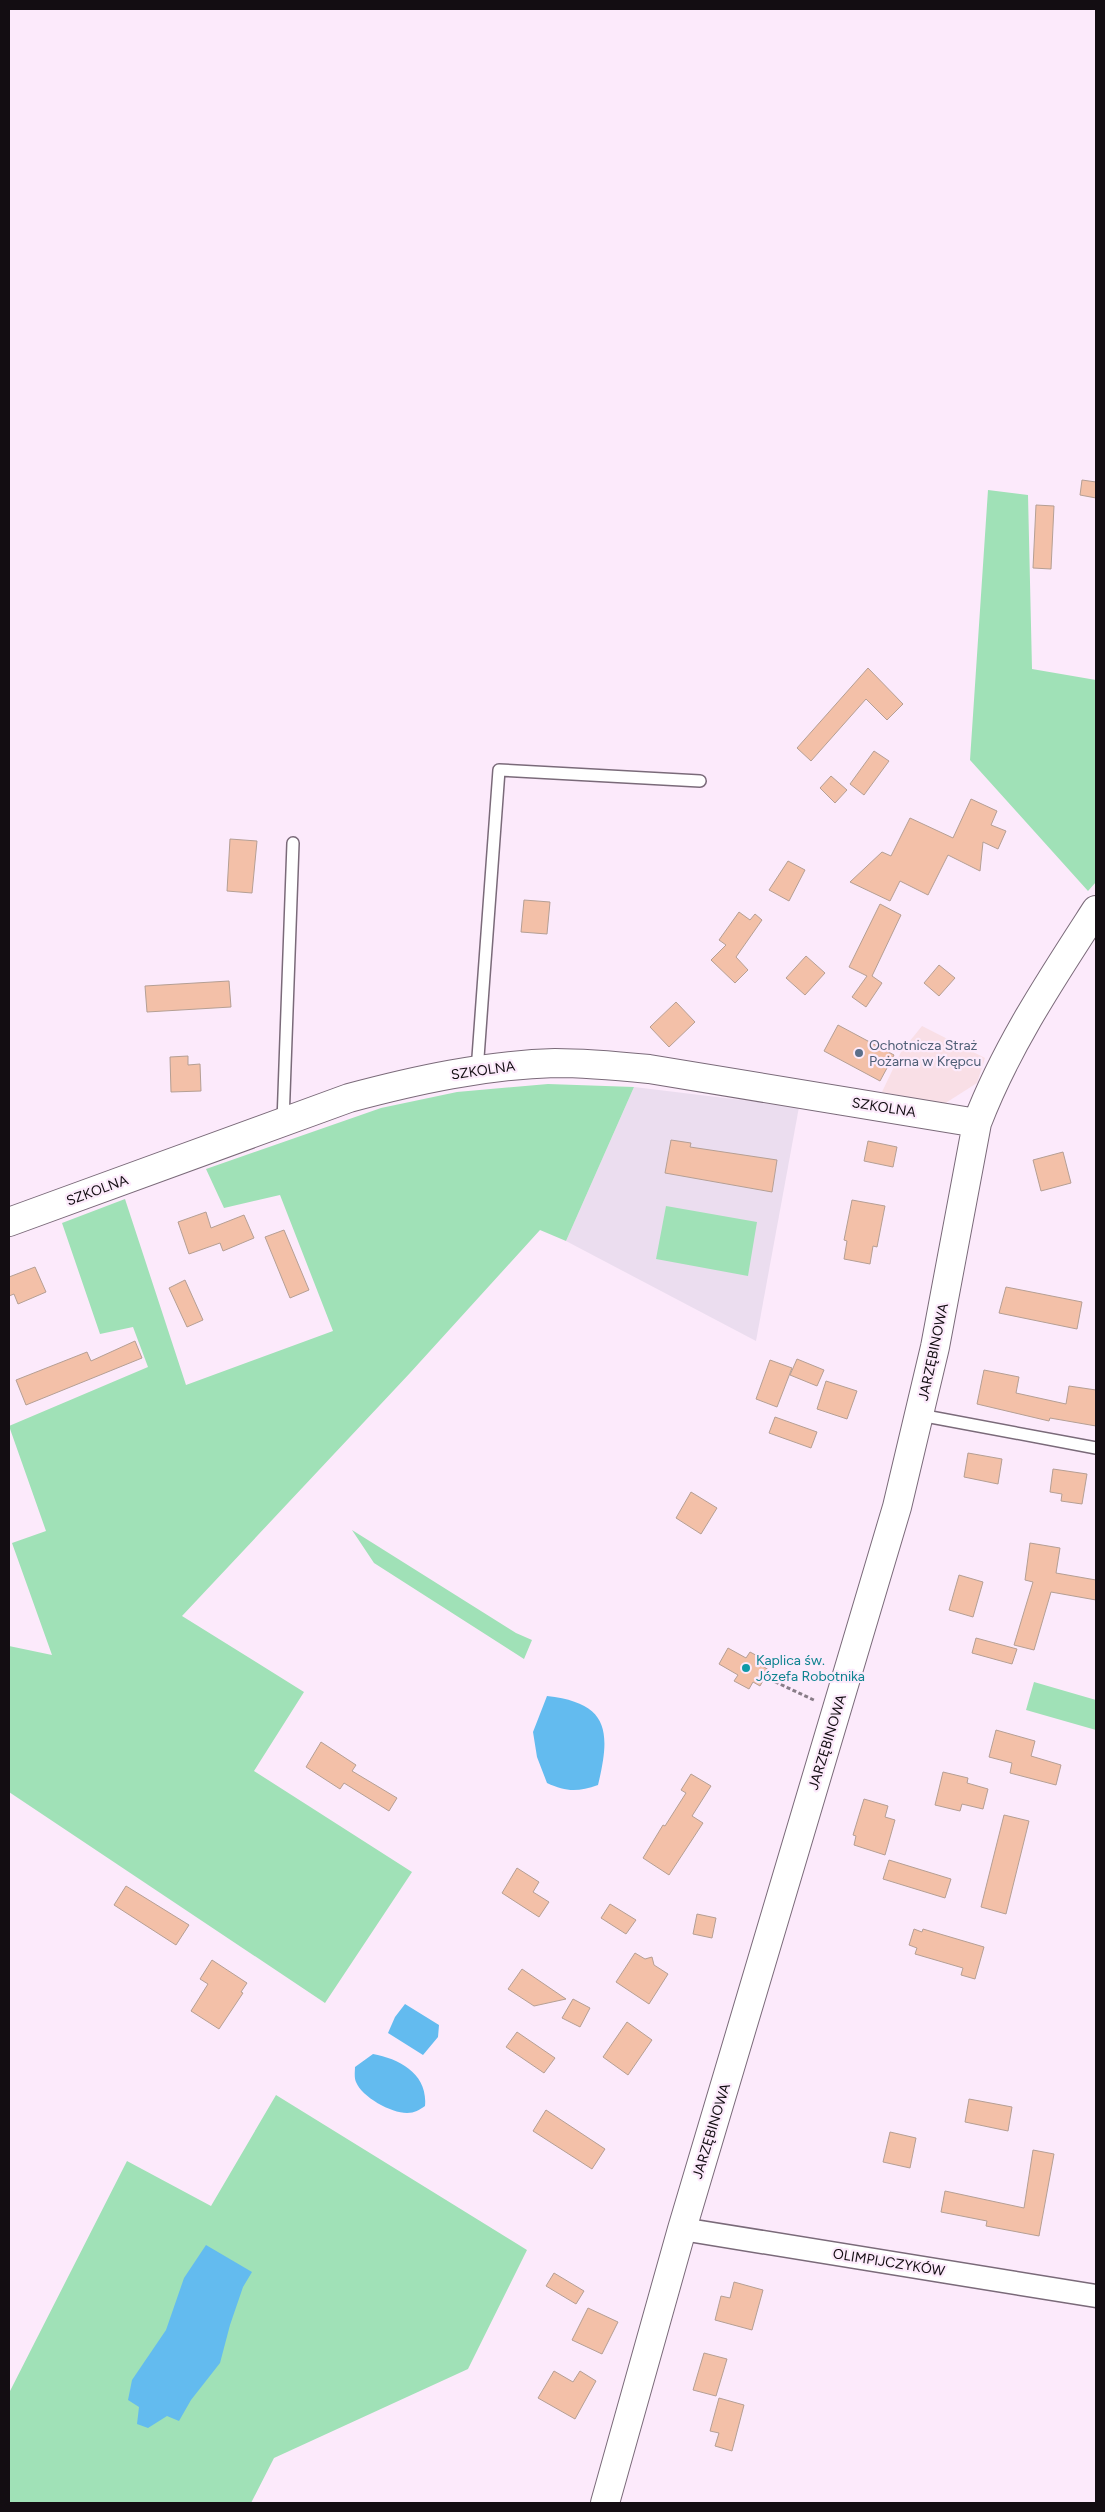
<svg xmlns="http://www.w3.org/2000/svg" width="1105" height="2512" font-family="Figtree,sans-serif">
<rect width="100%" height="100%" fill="#fceafb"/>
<path fill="#f9dfe6" d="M922 1026 985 1058 977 1083 944 1104 882 1092 901 1052Z"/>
<path fill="#ebddef" d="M634 1087 799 1107 756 1341 566 1241Z"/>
<path fill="#a0e1b7" d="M988 490 1028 495 1032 669 1096 680V882L1088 891 970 760Z
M548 1084 634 1087 566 1241 540 1230 410 1373 182 1616 304 1692 254 1771 412 1872 325 2003 9 1792V1646L52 1655 12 1543 46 1531 9 1426 148 1367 133 1327 100 1334 62 1223 125 1199 186 1385 333 1331 280 1195 224 1208 206 1169 381 1108 457 1092Z
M666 1206 757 1222 748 1276 656 1259Z
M352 1530 516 1633 532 1640 524 1659 374 1563Z
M1034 1682 1096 1700V1730L1026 1710Z
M276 2095 527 2250 468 2369 274 2458 251 2503H9V2393L127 2161 211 2206Z"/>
<path fill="#63bbef" d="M547 1696C609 1703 611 1731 598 1785 578 1792 566 1792 547 1783L537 1757 533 1732Z
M405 2004 439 2025 438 2037 423 2055 388 2033 395 2017Z
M373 2054C400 2059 428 2074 425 2106 419 2110 415 2113 407 2113 391 2113 362 2097 356 2082 354 2078 355 2071 355 2067Z
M206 2245 252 2272 243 2287 230 2325 220 2363 191 2400 179 2421 167 2416 148 2428 137 2424 139 2407 128 2400 132 2380 166 2330 184 2278Z"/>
<path fill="#f3c0a8" stroke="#b59f94" d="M1082 480 1096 482V498L1080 495Z
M1036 505 1054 506 1051 569 1033 568Z
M868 668 903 704 887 720 866 699 811 761 797 748Z
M874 751 889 761 864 795 850 784Z
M831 776 847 790 835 803 820 788Z
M971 799 997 811 991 825 1006 831 998 849 983 842 980 871 948 855 928 895 900 881 890 901 850 882 882 852 891 856 910 818 953 838Z
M230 839 257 841 252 893 227 891Z
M788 861 805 870 789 901 769 890Z
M524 900 550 902 547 934 521 932Z
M880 904 901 915 872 976 882 983 866 1007 852 997 867 976 849 967Z
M739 912 750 920 755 914 762 920 736 957 748 970 735 983 711 960 726 945 719 940Z
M806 956 825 973 805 995 786 978Z
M939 965 955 978 939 996 924 983Z
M229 981 231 1007 147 1012 145 986Z
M676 1002 695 1022 669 1047 650 1027Z
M838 1025 894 1055 880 1081 824 1051Z
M188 1056V1065L200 1064 201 1091 171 1092 170 1057Z
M671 1140 691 1143 690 1147 777 1160 772 1192 665 1173Z
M868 1141 897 1147 893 1167 864 1161Z
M1063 1152 1071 1183 1041 1191 1033 1160Z
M852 1200 885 1206 877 1247 873 1246 870 1264 844 1259 847 1241 844 1240Z
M206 1212 211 1228 244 1215 254 1238 223 1251 220 1243 189 1254 178 1222Z
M284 1230 309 1290 290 1298 265 1237Z
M35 1267 46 1292 18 1304 14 1294 9 1296V1277Z
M185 1280 203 1320 187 1327 169 1288Z
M1006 1287 1082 1302 1077 1329 999 1313Z
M135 1341 142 1358 26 1405 16 1380 87 1352 91 1361Z
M797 1359 824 1370 817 1386 790 1375Z
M770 1360 792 1368 777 1407 756 1399Z
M984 1370 1019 1377 1016 1393 1066 1404 1069 1386 1096 1390V1426L1050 1418 1049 1421 977 1404Z
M826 1381 857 1391 847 1419 817 1409Z
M775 1417 817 1432 811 1448 769 1433Z
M968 1453 1002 1459 998 1484 964 1477Z
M1053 1469 1087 1474 1082 1504 1061 1501 1062 1494 1050 1492Z
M691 1492 717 1508 701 1534 676 1518Z
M1030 1543 1060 1548 1056 1573 1096 1580V1600L1051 1592 1034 1650 1014 1645 1033 1582 1025 1580Z
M959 1575 983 1582 973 1617 949 1610Z
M976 1638 1017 1649 1012 1664 972 1653Z
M728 1648 746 1658 750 1652 765 1660 762 1666 769 1670 760 1686 753 1682 749 1689 734 1681 738 1675 719 1664Z
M996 1730 1035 1741 1031 1756 1061 1765 1056 1785 1010 1773 1012 1763 989 1757Z
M321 1742 356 1765 352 1771 397 1798 389 1811 344 1783 340 1789 306 1767Z
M943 1772 968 1778 967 1783 988 1789 983 1809 962 1804 960 1811 935 1805Z
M691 1774 711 1786 692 1816 703 1823 669 1875 643 1858 663 1825 665 1826 686 1793 681 1790Z
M864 1799 888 1806 885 1817 895 1820 885 1855 854 1845 856 1836 853 1835Z
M1004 1815 1029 1821 1006 1914 981 1907Z
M889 1860 951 1879 945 1898 883 1879Z
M517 1868 539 1882 533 1892 549 1902 539 1917 502 1893Z
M126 1886 189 1925 176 1945 114 1905Z
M610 1904 636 1920 626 1934 601 1918Z
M697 1914 716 1918 712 1938 693 1934Z
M914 1929 922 1932 923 1929 984 1947 975 1979 961 1975 963 1968 915 1954 917 1948 909 1945Z
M635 1953 645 1959 652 1957 654 1965 668 1974 649 2004 616 1982Z
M212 1960 247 1983 241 1992 243 1993 219 2029 191 2011 208 1984 200 1979Z
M522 1969 566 1999 534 2006 508 1989Z
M573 1999 590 2008 580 2027 562 2018Z
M627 2022 652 2040 628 2075 603 2057Z
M517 2032 555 2058 544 2073 506 2047Z
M969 2099 1012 2107 1008 2131 965 2122Z
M546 2110 605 2149 592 2169 533 2131Z
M890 2132 916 2138 910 2168 883 2162Z
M1033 2150 1054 2154 1039 2236 986 2226 987 2221 941 2212 945 2191 1024 2208Z
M554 2273 584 2291 576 2304 546 2286Z
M734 2282 763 2290 752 2330 715 2320 721 2296 730 2298Z
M588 2308 618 2322 602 2354 572 2340Z
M704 2353 727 2359 716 2396 693 2390Z
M554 2371 573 2382 580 2371 596 2381 575 2419 538 2398Z
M719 2398 744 2405 732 2451 715 2446 719 2433 710 2431Z"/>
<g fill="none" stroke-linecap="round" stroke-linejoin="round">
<defs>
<path id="lane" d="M477 1071 499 770 700 781
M283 1122 293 843
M920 1415 1096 1448"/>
<path id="street" d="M682 2229 1096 2296"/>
<path id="secondary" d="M9 1222 349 1098C416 1080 485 1065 555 1063 586 1063 618 1066 649 1069L977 1123
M605 2503 682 2229 897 1507 935 1347 977 1123C1006 1047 1052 978 1096 910"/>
</defs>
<use href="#lane" stroke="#7a6a79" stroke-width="14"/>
<use href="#street" stroke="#7a6a79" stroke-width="25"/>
<use href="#secondary" stroke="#7a6a79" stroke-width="30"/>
<path stroke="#887c87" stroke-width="3" stroke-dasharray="4 2.5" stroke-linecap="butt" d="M769 1679 816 1701"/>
<use href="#lane" stroke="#fff" stroke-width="11"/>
<use href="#street" stroke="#fff" stroke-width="22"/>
<use href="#secondary" stroke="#fff" stroke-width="28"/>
</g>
<circle fill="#5c6f8a" stroke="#fceafb" stroke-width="2" cx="859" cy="1053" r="5"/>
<circle fill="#0f9aa8" stroke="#fceafb" stroke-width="2" cx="746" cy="1668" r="5"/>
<g text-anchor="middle" stroke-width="4.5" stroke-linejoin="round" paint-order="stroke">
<g font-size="14" fill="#4e5e75" stroke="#fceafb" text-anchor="start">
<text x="869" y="1050">Ochotnicza Straż<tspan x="869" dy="16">Pożarna w Krępcu</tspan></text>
</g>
<g font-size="14" fill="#130d12" stroke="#fceafb">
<text transform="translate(483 1070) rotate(-8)" y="5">SZKOLNA</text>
<text transform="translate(884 1107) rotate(9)" y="5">SZKOLNA</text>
<text transform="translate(97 1190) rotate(-20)" y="5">SZKOLNA</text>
<text transform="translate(933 1352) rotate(-78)" y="5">JARZĘBINOWA</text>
<text transform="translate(827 1742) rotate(-73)" y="5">JARZĘBINOWA</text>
<text transform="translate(711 2131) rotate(-73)" y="5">JARZĘBINOWA</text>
<text transform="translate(889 2262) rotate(9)" y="5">OLIMPIJCZYKÓW</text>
</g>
<g font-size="14" fill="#0d838f" stroke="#fceafb" text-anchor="start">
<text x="756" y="1665">Kaplica św.<tspan x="756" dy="16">Józefa Robotnika</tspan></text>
</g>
</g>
<rect width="1105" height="2512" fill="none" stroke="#130d12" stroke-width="20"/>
</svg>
